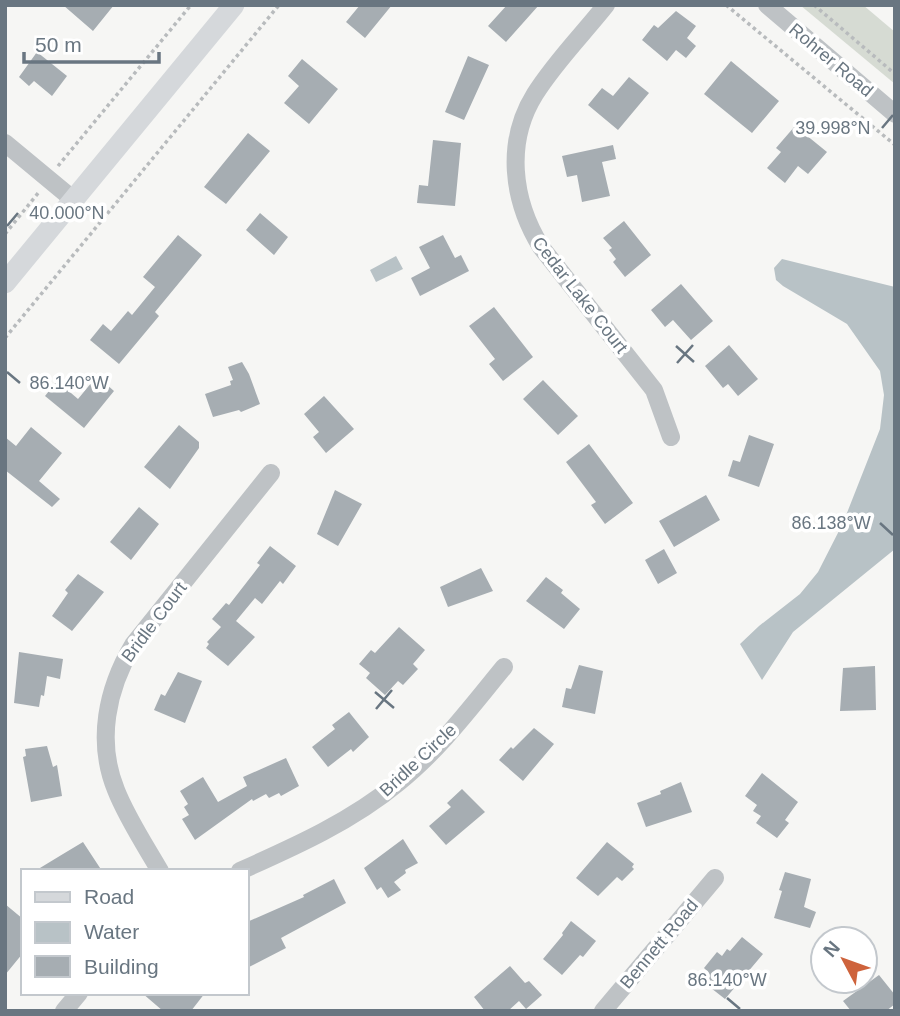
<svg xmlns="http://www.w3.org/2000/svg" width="900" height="1016" font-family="Helvetica,sans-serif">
<rect width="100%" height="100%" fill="#f6f6f4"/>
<path fill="#d6dbd3" d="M800 5H863L895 32V84Z"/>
<path fill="#b8c2c6" d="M396 256 403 269 376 282 370 270Z
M782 259 895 287V549L793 632 762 680 740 644 759 626 800 594 818 572 843 523 880 429 884 395 880 371 847 324 783 286 776 280 774 268Z"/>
<path fill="#a6adb2" d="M63 5H114L93 31Z
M360 5H392L365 38 346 22Z
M507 5H539L506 42 488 26Z
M676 11 696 26 687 38 696 46 686 58 676 50 667 61 642 40 654 25 658 28Z
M37 52 67 76 52 96 34 81 29 86 19 77Z
M468 56 489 65 464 120 445 112Z
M302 59 338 89 309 124 284 103 299 86 288 76Z
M731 61 779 101 752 133 704 94Z
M629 77 649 93 618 130 588 105 602 88 613 96Z
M795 126 827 152 808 174 798 166 785 183 767 168 781 152 776 148Z
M248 133 270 151 226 204 204 187Z
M433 140 461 143 455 206 417 203 419 185 428 186Z
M613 145 616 159 602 162 610 196 582 202 577 175 567 177 562 156Z
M260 213 288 237 274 255 246 230Z
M624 221 651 255 625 277 613 262 616 259 609 250 612 248 603 238Z
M178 235 202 255 155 312 159 316 119 364 90 340 103 324 111 331 128 311 132 315 155 287 143 277Z
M443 235 455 258 461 255 469 271 420 296 411 278 430 268 419 247Z
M681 284 713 321 691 340 673 320 665 327 651 310Z
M494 307 533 357 503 381 489 364 495 359 469 326Z
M729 345 758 379 738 396 728 384 723 388 705 366Z
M242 362 249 374 260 404 241 412 239 410 213 417 205 394 231 385 230 381 233 380 228 367Z
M97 376 114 391 84 428 45 396 57 381 78 399Z
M543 380 578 416 558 435 523 399Z
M324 396 354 429 326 453 313 437 319 432 304 414Z
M179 425 199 442V448L170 489 144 467Z
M31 427 62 453 39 481 60 499 52 507 5 470V437L16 446Z
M749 435 774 444 759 487 728 476 733 460 740 462Z
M589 444 633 503 605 524 591 505 596 502 566 462Z
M335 490 362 504 338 546 317 534Z
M706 495 720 520 674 547 659 521Z
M139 507 159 524 131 560 110 542Z
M270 546 296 566 283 584 280 581 262 604 255 598 236 621 255 637 228 666 206 648 209 644 207 642 221 627 212 619 226 603 229 605 260 565 257 563Z
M664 549 677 573 658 584 645 560Z
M481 568 493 591 448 607 440 587Z
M78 574 104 592 72 631 52 616 68 593 65 590Z
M546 577 563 590 561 593 580 609 564 629 526 601Z
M399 627 425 650 413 664 418 669 403 685 398 681 385 695 366 678 370 673 359 664 371 650 375 653Z
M19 652 63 659 60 679 47 676 44 696 41 695 39 707 14 703Z
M579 665 603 671 595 714 562 707 566 688 571 689Z
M875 666 876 710 840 711 843 668Z
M178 672 202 681 185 723 154 710 161 694 165 696Z
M349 712 369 737 353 752 351 749 328 767 312 747 335 729 332 725Z
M534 728 554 744 523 781 499 760 511 747 513 749Z
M47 746 53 767 57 765 62 796 31 802 23 757 26 756 25 749Z
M286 758 299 786 281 796 279 793 269 798 266 794 253 801 252 799 195 840 182 819 189 815 184 807 188 804 180 791 203 777 218 802 247 786 243 777Z
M762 773 798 802 785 820 789 823 777 838 756 823 761 816 753 811 757 805 745 796Z
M681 782 692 812 646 827 637 803 661 794 660 791Z
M462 789 485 812 446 845 429 826 451 807 447 803Z
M403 839 418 863 405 870 406 873 394 882 401 890 388 898 381 887 377 890 364 868Z
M83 842 102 871H35L63 854Z
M607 842 634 864 632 867 634 869 622 881 617 877 598 896 576 878Z
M785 872 811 879 804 907 816 912 810 928 774 918 782 891 779 890Z
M334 879 346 903 281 938 286 948 247 968V922L304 897 303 895Z
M5 904 23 919V953L5 975Z
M571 921 596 941 583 957 580 955 562 975 543 959 563 935 562 933Z
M742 937 763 954 725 999 702 981 708 972 704 968 717 952 722 956 727 949 730 951Z
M510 966 525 983 529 981 542 995 526 1009 519 1001 508 1011H485L474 997Z
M879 975 895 995V1004L886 1011H851L843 1001Z
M142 993H205L191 1011H163Z"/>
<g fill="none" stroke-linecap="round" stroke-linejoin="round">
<path stroke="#b8bbbd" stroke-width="3.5" stroke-dasharray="3.5 3.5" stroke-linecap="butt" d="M726 5 895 145
M814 5 895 74
M58 166 191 5
M5 234 39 192
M5 338 279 5"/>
<path stroke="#bec2c5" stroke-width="18" d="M606 5C583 34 555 62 535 94 505 142 512 200 541 247L654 390 671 437
M767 5 895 114
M5 143 75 201
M160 871C145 845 127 818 116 790 96 741 107 689 133 645L271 473
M240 871C296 846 352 821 399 782 439 750 471 707 504 667
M64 1011 79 993
M603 1011 715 878"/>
<path stroke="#d5d8db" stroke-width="21" d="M5 283 234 5"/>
</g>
<path fill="none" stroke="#697681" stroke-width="2.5" d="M882 128 893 115M7 226 18 213M676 346 694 362M677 363 693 345M7 372 20 383M880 523 893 535M375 692 394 708M376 709 392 690M727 998 740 1009"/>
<g text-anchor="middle" stroke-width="7" stroke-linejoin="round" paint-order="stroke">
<g font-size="18" fill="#697681" stroke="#fff">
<text transform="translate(831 60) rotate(40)" y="6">Rohrer Road</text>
<text transform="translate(580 295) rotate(52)" y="6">Cedar Lake Court</text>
<text transform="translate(154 622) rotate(-53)" y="6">Bridle Court</text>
<text transform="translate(418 760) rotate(-43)" y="6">Bridle Circle</text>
<text transform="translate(659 944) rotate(-50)" y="6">Bennett Road</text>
</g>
</g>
<g font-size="18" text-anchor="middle" fill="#697681" stroke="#fff" stroke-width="7" stroke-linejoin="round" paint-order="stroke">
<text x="833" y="134">39.998°N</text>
<text x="67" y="219">40.000°N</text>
<text x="69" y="389">86.140°W</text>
<text x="831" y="529">86.138°W</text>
<text x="727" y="986">86.140°W</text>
</g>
<rect width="900" height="1016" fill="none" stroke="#697681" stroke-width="14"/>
<rect x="21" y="869" width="228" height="126" fill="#ffffff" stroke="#c3c8cd" stroke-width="2"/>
<rect x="35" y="892" width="35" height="10" fill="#d5d8db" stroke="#c3c8cd" stroke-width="2"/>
<text x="84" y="904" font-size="21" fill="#697681">Road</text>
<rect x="35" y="922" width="35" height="21" fill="#b8c2c6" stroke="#c3c8cd" stroke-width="2"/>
<text x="84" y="939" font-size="21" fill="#697681">Water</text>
<rect x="35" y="956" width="35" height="21" fill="#a6adb2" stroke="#c3c8cd" stroke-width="2"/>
<text x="84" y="974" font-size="21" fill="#697681">Building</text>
<g transform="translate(844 960) rotate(311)"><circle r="33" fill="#ffffff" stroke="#c3c8cd" stroke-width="2"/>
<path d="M0-5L12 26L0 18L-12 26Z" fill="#ce633c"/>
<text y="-10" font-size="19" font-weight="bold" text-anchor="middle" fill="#697681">N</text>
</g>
<path d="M24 52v10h135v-10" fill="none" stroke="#697681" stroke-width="3.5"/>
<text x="35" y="52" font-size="21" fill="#697681" stroke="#ffffff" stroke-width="5" paint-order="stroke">50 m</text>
</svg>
